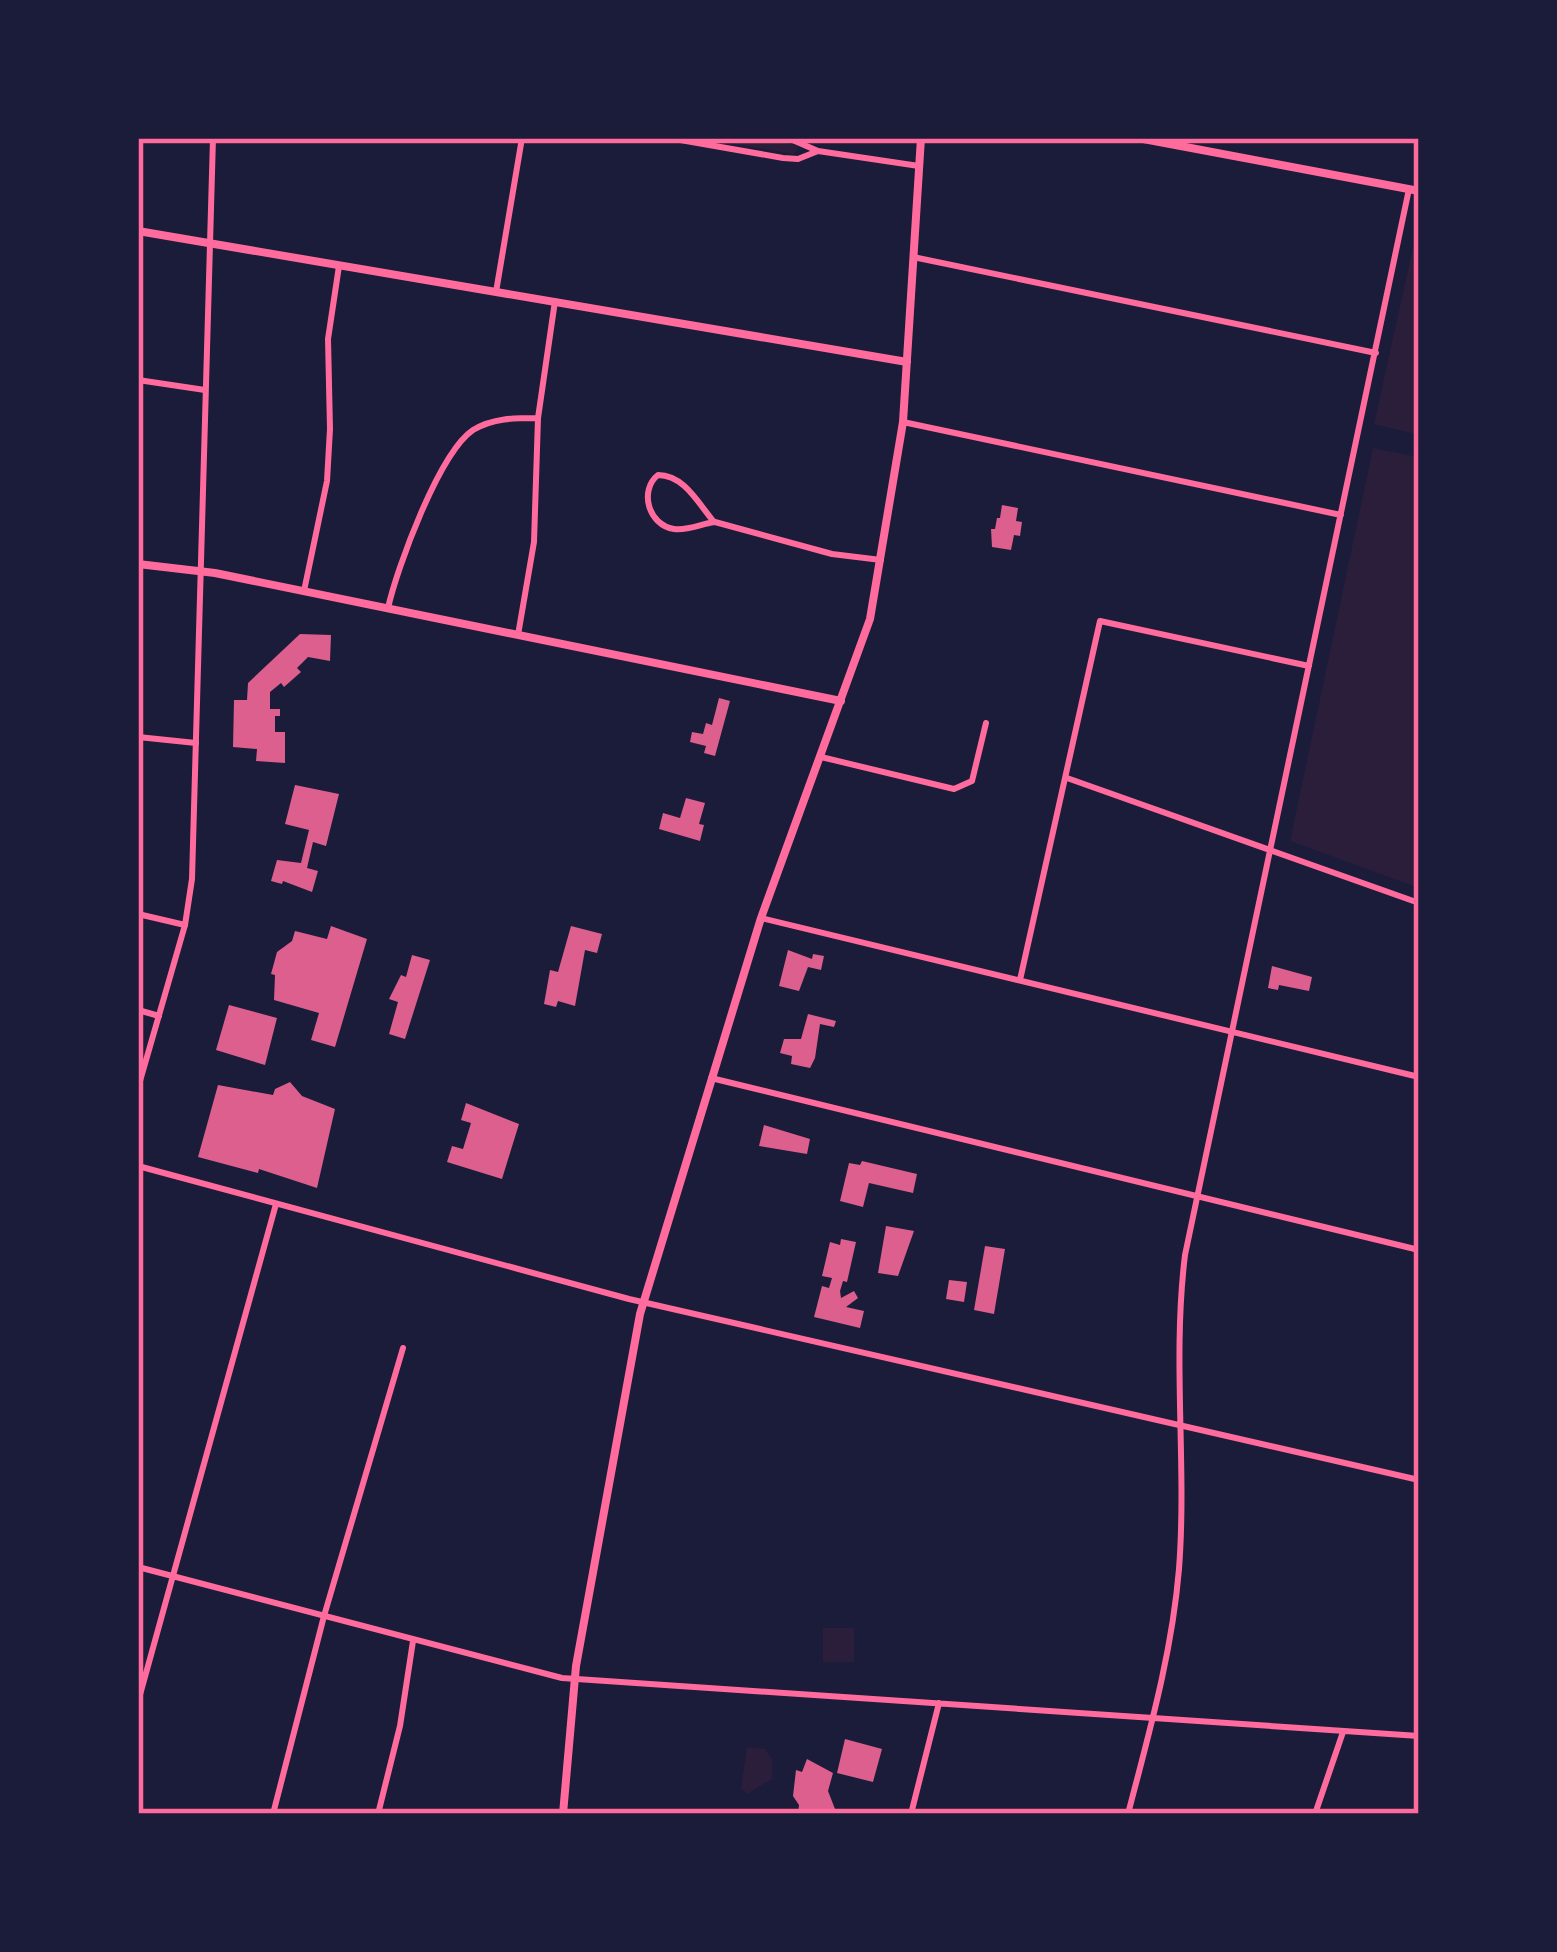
<svg xmlns="http://www.w3.org/2000/svg" width="1557" height="1952" font-family="Quicksand,sans-serif">
<rect width="100%" height="100%" fill="#1b1b3a"/>
<path fill="#2a1e3b" d="M701 138H755L797 145 798 150 793 154Z
M1419 220V435L1374 424Z
M1373 448 1419 457V888L1290 841Z
M823 1628H854V1662H823Z
M747 1747 765 1749 772 1759V1779L747 1794 741 1788Z"/>
<path fill="#dd5f8e" d="M1002 505 1018 508 1016 521 1022 522 1020 536 1014 535 1011 550 992 547 991 529H995L997 518H1000Z
M300 634 331 635 330 661 308 657 297 668 301 672 284 687 281 683 270 692V709H280V716H275V732H285V763L256 761 257 749 233 747 234 700H247L248 683Z
M719 698 730 701 715 756 704 753 706 746 690 742 692 732 703 734 706 723 712 725Z
M295 785 339 794 326 846 313 842 307 868 318 871 312 892 283 881 282 884 271 881 277 860 301 863 309 830 285 824Z
M686 798 705 803 699 824 704 825 700 841 659 829 663 813 680 818Z
M331 926 367 939 335 1047 311 1040 319 1013 274 1000 275 975 271 974 277 952 292 941 295 931 327 939Z
M571 926 602 934 597 953 585 950 575 1006 558 1001 556 1007 544 1004 550 970 558 972Z
M788 950 812 959 813 954 824 956 821 970 808 967 799 991 779 986Z
M412 955 430 960 405 1039 389 1034 398 1002 389 999 401 975 406 977Z
M1272 966 1312 977 1309 991 1279 985 1278 990 1268 988Z
M229 1005 277 1018 265 1065 216 1050Z
M808 1014 836 1021 834 1027 820 1024 815 1058 810 1068 791 1064 792 1056 780 1053 784 1039H801Z
M290 1082 302 1096 335 1109 317 1188 259 1169 258 1173 198 1157 218 1085 273 1095 275 1089Z
M466 1103 519 1124 502 1179 447 1162 452 1146 463 1149 471 1123 461 1120Z
M764 1125 810 1139 807 1154 759 1146Z
M862 1161 917 1174 913 1193 869 1183 863 1207 840 1201 849 1163 860 1165Z
M886 1226 914 1231 898 1276 878 1273Z
M841 1239 856 1242 847 1282 843 1281 840 1291 841 1298 854 1291 858 1298 846 1307 864 1311 860 1328 814 1317 822 1286 829 1288 832 1278 822 1276 830 1242 840 1245Z
M985 1246 1005 1249 994 1314 974 1310Z
M949 1280 967 1282 964 1302 946 1299Z
M845 1739 882 1749 873 1782 837 1773Z
M807 1759 833 1773 828 1791 837 1814H798L799 1805 793 1796 796 1770 802 1772Z"/>
<g fill="none" stroke-linecap="round" stroke-linejoin="round">
<path stroke="#ff6b9d" stroke-width="6" d="M669 138 783 158 798 159 818 151
M788 138 818 151 919 166
M913 257 1376 353
M496 292 522 138
M138 380 205 390
M903 422 1341 515
M658 475C684 475 698 503 714 522 701 524 687 531 674 529 648 525 639 490 658 475Z
M715 522 832 554 881 560
M304 591 327 481 330 429 328 339 339 266
M388 608C397 568 439 453 473 430 493 418 515 418 537 418
M518 635 534 542 538 418 555 301
M138 737 196 743
M821 757 954 789 972 781 986 723
M1067 778 1419 903
M138 914 185 925
M761 918 1419 1077
M1020 980 1100 621 1309 666
M138 1010 159 1016
M711 1078 1419 1250
M138 1166 629 1299 1419 1480
M138 1567 562 1678 1419 1736
M138 1702 276 1204
M273 1814 324 1616 403 1348
M378 1814 400 1726 413 1641
M911 1814 939 1703
M1128 1814C1149 1733 1172 1653 1179 1569 1187 1464 1172 1360 1185 1255L1409 189
M1315 1814 1343 1732"/>
<path stroke="#ff6b9d" stroke-width="6" d="M138 1088 185 925 192 879 213 138"/>
<path stroke="#ff6b9d" stroke-width="8" d="M1138 138 1419 191
M138 231 907 362
M138 564 215 573 841 701
M563 1814 576 1666 640 1314 761 918 870 619 903 422 921 138"/>
</g>
<rect width="1557" height="1952" fill="none" stroke="#1b1b3a" stroke-width="282"/>
<rect x="141" y="141" width="1275" height="1670" fill="none" stroke="#ff6b9d" stroke-width="4.5"/>
</svg>
